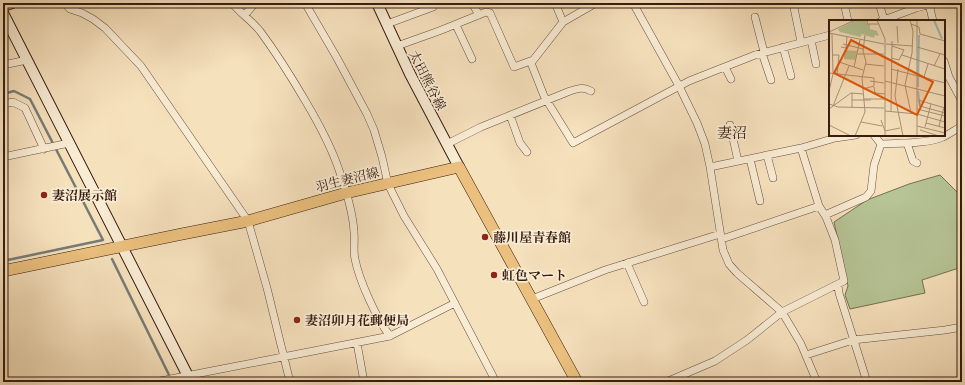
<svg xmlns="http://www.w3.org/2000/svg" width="965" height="385" font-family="'Gentium Book Plus','Noto Serif JP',serif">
<rect width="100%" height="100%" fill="#f6e1bd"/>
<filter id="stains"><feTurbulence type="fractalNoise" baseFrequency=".005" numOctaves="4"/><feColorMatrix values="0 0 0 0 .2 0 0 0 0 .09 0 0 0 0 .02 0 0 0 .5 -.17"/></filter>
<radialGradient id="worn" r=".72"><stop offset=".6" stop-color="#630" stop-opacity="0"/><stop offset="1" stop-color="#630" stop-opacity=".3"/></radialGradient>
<path fill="#b6c496" stroke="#767054" d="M940 175 958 193 962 204V267L922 280 925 293 850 309 845 295 848 286 834 222 867 200 909 184Z"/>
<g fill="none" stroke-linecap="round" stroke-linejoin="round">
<path stroke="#767b76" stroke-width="2.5" d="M3 94 14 91 30 99 103 240 3 261
M112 259 171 379"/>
<defs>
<path id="street" d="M64 3 70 9 82 13 93 19 105 28 141 66 248 221 267 288 290 382
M232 3C240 13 252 21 260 31 277 54 292 78 306 102 319 124 331 146 339 170 346 190 353 212 354 232 355 241 353 251 355 259 359 280 377 320 390 336
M305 3 337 58 367 114 374 130 382 157 388 184 404 216 437 269 496 382
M472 3 479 15
M555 3 563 22
M596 3 563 22 531 63 544 96 573 143 689 81 755 55 830 35
M633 3 679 86 697 123 705 144 710 167 723 250 729 264 737 273 782 312 801 344 817 382
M793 3 801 42
M844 3 848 21
M879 3 884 20
M929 4 933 21
M245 15 255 3
M755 17 764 52
M881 21 916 8 935 3
M387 24 433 7
M456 25 472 59
M811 40 816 64
M397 46 439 31 486 12 490 13 514 67 533 60
M783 47 791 76
M762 53 771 80
M944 61 949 77 962 101
M3 65 27 60
M725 67 731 79
M3 104 13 102 25 108 44 149
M510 115 520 143 527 152
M730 125 738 161
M874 135 881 144C898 143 929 144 943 137 950 134 956 129 962 126
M907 143 913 161 917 163
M447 144 481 127 570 91C579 88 583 87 591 91
M767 155 773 178
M3 157 69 143
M750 159 760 201
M710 167 801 148 835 138 856 135
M825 215 866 197 871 191 874 165 881 144
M722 239 819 206
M627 263 644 302
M838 285 839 293 867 382
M532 299 605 270 720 234
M357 343 364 382
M806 355 853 340 945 330 962 327
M155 382 390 336 455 303
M666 382 715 361 747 340 782 312 844 281 835 240 826 217 819 206 801 148"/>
<path id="secondary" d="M377 3 410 74 459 167
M3 6 12 3
M3 13 191 382"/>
<path id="primary" d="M3 271 182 234 248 221 346 193 459 167 577 382"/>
</defs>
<use href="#street" stroke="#674d3c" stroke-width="8"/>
<use href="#secondary" stroke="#371c11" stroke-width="12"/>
<use href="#primary" stroke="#371c11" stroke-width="12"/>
<use href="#street" stroke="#f9ecd4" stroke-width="7"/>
<use href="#secondary" stroke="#f9ecd4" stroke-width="10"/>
<use href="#primary" stroke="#ebc07e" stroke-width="11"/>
</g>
<g fill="#8f2418" stroke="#f9ecd4" stroke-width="1.5">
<circle cx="44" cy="195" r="4"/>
<circle cx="485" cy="237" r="4"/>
<circle cx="494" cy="275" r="4"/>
<circle cx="297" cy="320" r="4"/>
</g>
<g text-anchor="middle" stroke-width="3.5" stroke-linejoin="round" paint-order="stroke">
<g font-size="13" fill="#371c11" stroke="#f9ecd4">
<text transform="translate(428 80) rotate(63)" y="5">太田熊谷線</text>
<text transform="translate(347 179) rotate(-14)" y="5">羽生妻沼線</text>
</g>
<g font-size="13" font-weight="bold" fill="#371c11" stroke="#f9ecd4" text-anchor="start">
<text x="52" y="200">妻沼展示館</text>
<text x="493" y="242">藤川屋青春館</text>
<text x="502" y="280">虹色マート</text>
<text x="305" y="325">妻沼卯月花郵便局</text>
</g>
<g font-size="15" fill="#371c11" stroke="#f9ecd4">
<text x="732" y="138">妻沼</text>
</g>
</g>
<g transform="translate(829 20)">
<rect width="116" height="116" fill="#f6e1bd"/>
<path d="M27 0H38L37 4H41V9L48 11 50 16 46 15 45 18 33 14 31 17 11 12 9 9ZM15 30 28 31 26 40 15 39Z" fill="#b6c496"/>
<path fill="none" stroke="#a0bbba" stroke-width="2" d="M105 0 113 19M89 67 90 15M89 71 91 87"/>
<path fill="none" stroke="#aa9278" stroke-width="1" d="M39 0 38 4H50M48 0 56 19V116M81 0 84 11 83 33 76 65 82 93M88 0V116M82 4 90 7 91 14 116 21M68 6 69 23M0 12 26 0M0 13 55 24M14 24 34 29M57 24 84 26M12 27 17 28 18 17M88 27 116 35M28 34H55M3 35H10L8 54M73 35 116 49M62 38 70 40 75 30 63 26M10 42 34 50M36 44 55 46M105 46 111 34M25 47 31 20M62 49 116 63M69 49 66 76 74 116M0 53 45 58V66L34 69M95 57 99 44M41 61 55 63M56 61 116 76M45 67 46 73 56 74M0 71 4 54 3 14M34 79H55M23 80H42M89 80 116 88M90 80 91 86 116 93M0 84 9 87 55 88M4 86 20 46M23 88V73M0 89 22 73 34 74M88 89 116 96M56 91 88 94 116 102M62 91 63 21M52 100 56 111 71 108M32 102 53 106M97 103 116 108M0 105 22 116M88 106 116 113M110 106 115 87M96 107 102 84M91 110 110 116M26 116 36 92 33 58 37 42 34 31 36 15"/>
<path fill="#df560c" fill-opacity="0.15" stroke="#df560c" stroke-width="2" d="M22 20 104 62 88 95 5 53Z"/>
<rect width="116" height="116" fill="none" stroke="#371c11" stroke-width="2"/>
</g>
<rect width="965" height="385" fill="none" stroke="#f6e1bd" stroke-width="16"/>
<rect x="4" y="4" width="957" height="377" fill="none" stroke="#371c11" stroke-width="2"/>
<rect x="8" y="8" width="949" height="369" fill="none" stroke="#371c11"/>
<rect width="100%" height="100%" filter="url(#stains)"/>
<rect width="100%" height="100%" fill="url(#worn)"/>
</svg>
